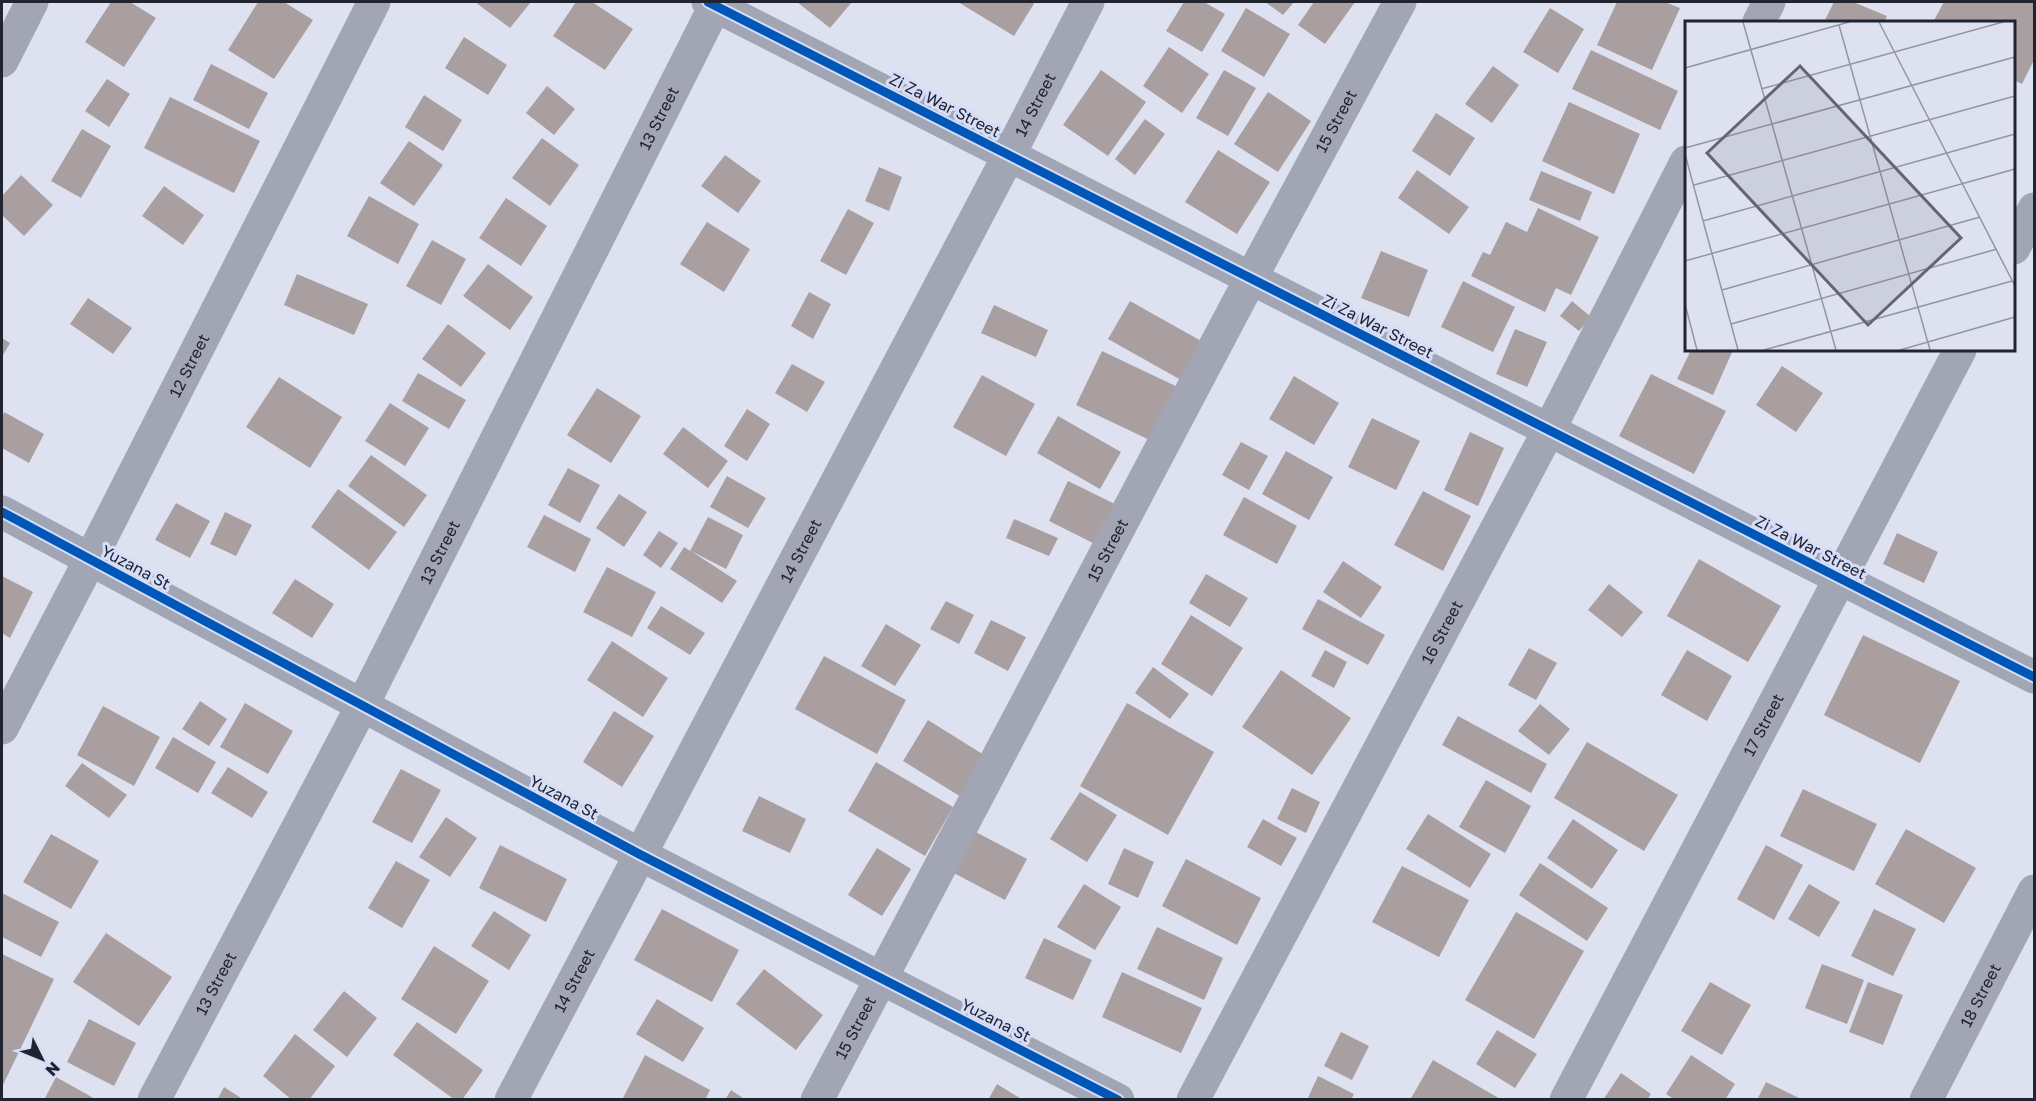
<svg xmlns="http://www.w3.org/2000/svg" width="2036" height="1101" font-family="'Golos Text',sans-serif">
<rect width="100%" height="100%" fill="#dee2f0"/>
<path fill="#a99fa1" d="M111 2H130L156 18 124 67 85 42Z
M258 2H284L313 20 274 79 228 50Z
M475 2H531L510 28Z
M576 2H592L633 29 605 70 553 36Z
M797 2H852L830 28Z
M958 2H1035L1014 36Z
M1184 2H1204L1225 14 1202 52 1166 31Z
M1265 2H1294L1283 15Z
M1314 2H1355L1325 44 1298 25Z
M1617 2H1665L1680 8 1652 70 1597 45Z
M1834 2H1853L1887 16 1884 22H1824Z
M1944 2H2034V60L2022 84 2014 80V22H1933Z
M1246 8 1290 34 1264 77 1221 51Z
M1550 8 1584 29 1558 73 1523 52Z
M464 37 507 65 488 95 445 68Z
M1169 47 1209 74 1182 113 1143 86Z
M1591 50 1678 91 1660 130 1572 89Z
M211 64 268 93 249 129 193 100Z
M1493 66 1519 85 1492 123 1465 104Z
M1101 70 1146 102 1108 156 1063 125Z
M1224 70 1256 88 1228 136 1196 118Z
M107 79 130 94 109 127 85 111Z
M547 86 575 109 554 135 526 113Z
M1268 92 1311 121 1278 172 1234 144Z
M424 95 462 120 443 151 405 127Z
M170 97 260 141 234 193 144 148Z
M1569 102 1640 134 1614 194 1542 161Z
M1436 113 1475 138 1450 176 1412 151Z
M1145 119 1165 134 1135 175 1115 159Z
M82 129 111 146 81 198 51 181Z
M542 138 579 165 550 206 512 178Z
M409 141 443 165 414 206 380 183Z
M1218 150 1270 182 1237 234 1185 202Z
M725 155 761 181 738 213 701 186Z
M879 167 902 177 889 211 865 201Z
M1417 170 1469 207 1449 234 1398 198Z
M1541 171 1592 192 1580 221 1529 200Z
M21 175 53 205 24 236 2 215V196Z
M164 186 204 215 183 245 142 216Z
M369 196 419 224 398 264 347 236Z
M506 198 547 226 521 266 479 238Z
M1538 208 1599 237 1571 295 1556 288 1545 312 1471 276 1483 252 1490 255 1506 222 1527 232Z
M848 209 874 223 846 275 820 261Z
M707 222 750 249 724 292 680 264Z
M432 240 466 259 441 305 406 286Z
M1381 251 1428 270 1409 317 1361 298Z
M488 264 533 297 510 330 463 296Z
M297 274 368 304 354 335 284 305Z
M1463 281 1515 307 1493 352 1441 327Z
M809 292 831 304 813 339 791 326Z
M88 298 132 328 113 354 70 324Z
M1130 301 1203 342 1181 380 1108 339Z
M1572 301 1591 317 1579 331 1560 316Z
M994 305 1048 330 1036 357 981 333Z
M448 324 486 353 461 387 422 359Z
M1515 329 1547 342 1527 387 1496 374Z
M2 338 10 343 2 357Z
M1691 350H1733L1713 395 1677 379Z
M1102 351 1184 390 1158 444 1076 405Z
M792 364 825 382 807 412 775 393Z
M1782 366 1823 393 1796 432 1756 405Z
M418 373 466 400 449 429 402 401Z
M1651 374 1726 411 1694 474 1619 436Z
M982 375 1035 404 1006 456 953 427Z
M1294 376 1339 403 1314 445 1269 419Z
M279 377 342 417 310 468 246 427Z
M597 388 641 416 611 463 567 435Z
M390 403 429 428 405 466 365 441Z
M747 409 770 424 747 461 724 446Z
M4 412 44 434 29 463 2 448V418Z
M1058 416 1121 452 1100 489 1037 453Z
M1372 418 1420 441 1396 490 1348 467Z
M683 427 728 461 708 488 663 454Z
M1470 432 1504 448 1478 506 1444 490Z
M1241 442 1268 456 1249 490 1222 475Z
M1286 451 1333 477 1309 520 1262 494Z
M371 455 427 495 404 527 348 486Z
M568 468 600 485 580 523 548 505Z
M727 476 766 498 748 528 710 507Z
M1068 481 1121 507 1101 547 1049 521Z
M338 489 397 532 369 570 311 527Z
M1423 491 1471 516 1443 571 1394 545Z
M619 494 647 512 624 547 596 528Z
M1244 497 1297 526 1277 564 1223 535Z
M176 503 210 521 190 558 155 540Z
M225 512 252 525 236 556 210 544Z
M544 515 591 539 575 572 527 547Z
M708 517 743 535 726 569 691 551 737 581 722 603 670 569 684 547 690 551Z
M1014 519 1058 538 1049 556 1006 538Z
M659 531 678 543 661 568 643 555Z
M1897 533 1938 552 1924 583 1883 564Z
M1699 559 1781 606 1748 662 1667 616Z
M1343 561 1382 587 1361 618 1323 592Z
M607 567 656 592 632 637 583 612Z
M1206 574 1248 598 1230 627 1189 603Z
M2 576 33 592 10 638 2 633Z
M295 579 334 604 312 638 272 613Z
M1609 584 1643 612 1622 637 1588 610Z
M1318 599 1385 635 1368 665 1302 629Z
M946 601 974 615 959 644 930 629Z
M661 606 705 633 690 655 647 628Z
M1191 615 1243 648 1212 696 1161 664Z
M991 620 1026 637 1008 671 974 653Z
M886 624 921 645 895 686 861 666Z
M1863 635 1960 681 1920 763 1824 715Z
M612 641 668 678 643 717 587 680Z
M1529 648 1557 663 1536 700 1508 685Z
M1325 650 1347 662 1334 688 1311 676Z
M1687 650 1732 676 1707 721 1661 695Z
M824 656 906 700 877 754 795 709Z
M1153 667 1189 694 1170 719 1135 693Z
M1281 670 1351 718 1312 775 1242 727Z
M200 701 227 719 209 746 182 729Z
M245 703 293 731 268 774 220 747Z
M1127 703 1214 752 1168 835 1080 786Z
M1540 704 1570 729 1549 755 1518 731Z
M103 706 160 737 134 786 77 755Z
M614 711 654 736 622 787 583 762Z
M1458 716 1547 764 1531 793 1442 745Z
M928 720 992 760 966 800 903 761Z
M173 737 216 762 198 793 155 768Z
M1587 742 1678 795 1644 851 1554 798Z
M876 762 953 807 925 856 848 811Z
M82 763 127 795 109 818 65 786Z
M228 767 268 792 252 818 211 793Z
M401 769 441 790 412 843 372 822Z
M1486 780 1531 806 1505 853 1459 827Z
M1292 788 1320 802 1306 833 1277 819Z
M1803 789 1877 824 1854 871 1780 836Z
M1080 792 1117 815 1087 862 1050 839Z
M759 796 806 819 790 853 742 831Z
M1428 814 1491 854 1470 888 1406 849Z
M446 817 477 838 450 877 419 857Z
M1263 819 1297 838 1281 866 1247 847Z
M1573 819 1618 850 1592 889 1547 858Z
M1906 829 1976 868 1944 923 1875 884Z
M972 830 1027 859 1005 900 950 871Z
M51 834 99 861 71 909 23 882Z
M500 845 567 879 546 922 479 888Z
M1766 845 1803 865 1774 920 1737 899Z
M877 848 911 869 882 916 848 895Z
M1124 848 1154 862 1138 898 1108 884Z
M1186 859 1261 898 1237 945 1162 906Z
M396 861 430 880 402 928 368 908Z
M1540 863 1608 908 1587 941 1519 895Z
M1402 866 1469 900 1439 957 1372 922Z
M1084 884 1121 907 1095 950 1057 927Z
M1809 884 1840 902 1819 937 1788 919Z
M2 893 59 922 41 957 2 937Z
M662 909 739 950 712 1002 634 960Z
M1874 909 1916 929 1893 976 1851 956Z
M494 911 531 935 509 970 471 946Z
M1516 912 1584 951 1534 1039 1465 1000Z
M1157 927 1223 958 1204 1000 1137 969Z
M106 933 172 977 139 1026 73 982Z
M1044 938 1092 960 1073 1000 1025 978Z
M434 946 489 981 456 1034 401 999Z
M2 954 54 979 2 1087Z
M1822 964 1864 980 1847 1024 1805 1008Z
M764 969 823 1015 796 1050 736 1004Z
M1122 972 1202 1008 1181 1053 1102 1017Z
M1710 982 1751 1005 1722 1055 1681 1031Z
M1868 982 1903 995 1883 1045 1849 1032Z
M344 991 377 1018 347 1057 313 1030Z
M657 999 704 1028 683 1062 636 1034Z
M89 1019 136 1043 114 1086 67 1062Z
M417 1022 483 1070 462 1100H455L393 1055Z
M1497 1030 1537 1054 1515 1088 1476 1064Z
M1341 1032 1369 1046 1352 1080 1324 1066Z
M295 1034 335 1066 309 1100H292L263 1076Z
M645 1055 710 1090 705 1100H622Z
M1691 1055 1735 1084 1725 1100H1675L1666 1094Z
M1433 1060 1502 1100H1410Z
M1621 1073 1651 1094 1647 1100H1603Z
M1318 1076 1354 1094 1351 1100H1307Z
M56 1077 97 1100H44Z
M1766 1082 1803 1100H1757Z
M997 1084 1023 1100H988Z
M224 1087 244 1100H217Z
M731 1090 746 1100H725Z"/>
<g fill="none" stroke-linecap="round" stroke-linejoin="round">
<g stroke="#a1a5b4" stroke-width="33">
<path d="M708 2 2034 677"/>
<path d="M1759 22 1769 2"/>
<path d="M2 61 32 2"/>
<path d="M2014 248 2034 209"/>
<path d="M2 512 641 855 1118 1100"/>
<path id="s1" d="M2 728 90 560 374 2"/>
<path id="s2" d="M154 1100 362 706 717 2"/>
<path id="s3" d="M511 1100 1009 155 1088 2"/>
<path id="s4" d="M817 1100 1251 278 1400 2"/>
<path id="s5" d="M1193 1100 1549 430 1686 162"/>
<path id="s6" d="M1566 1100 1960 350"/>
<path id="s7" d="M1926 1100 2034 891"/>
</g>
<defs>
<path id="cycleway" d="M708 2 2034 677
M2 512 641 855 1118 1100"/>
</defs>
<use href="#cycleway" stroke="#d6ddf8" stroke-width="13"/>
<use href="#cycleway" stroke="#0057b8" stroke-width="9"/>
</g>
<g text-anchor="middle" stroke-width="6" stroke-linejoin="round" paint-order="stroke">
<g font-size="16" fill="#21242e" stroke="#d6ddf8">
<text transform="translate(945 105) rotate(27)" y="6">Zi Za War Street</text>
<text dy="6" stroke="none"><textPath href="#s3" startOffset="1125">14 Street</textPath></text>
<text dy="6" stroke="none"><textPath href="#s2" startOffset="1104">13 Street</textPath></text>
<text dy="6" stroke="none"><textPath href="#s4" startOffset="1108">15 Street</textPath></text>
<text transform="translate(1378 326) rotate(27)" y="6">Zi Za War Street</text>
<text dy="6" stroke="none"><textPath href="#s1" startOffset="408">12 Street</textPath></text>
<text transform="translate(1811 547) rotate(27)" y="6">Zi Za War Street</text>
<text dy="6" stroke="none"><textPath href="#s4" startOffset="622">15 Street</textPath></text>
<text dy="6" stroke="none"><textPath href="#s3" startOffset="621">14 Street</textPath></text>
<text dy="6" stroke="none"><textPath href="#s2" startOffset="618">13 Street</textPath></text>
<text transform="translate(136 567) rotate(28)" y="6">Yuzana St</text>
<text dy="6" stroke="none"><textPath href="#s5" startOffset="530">16 Street</textPath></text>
<text dy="6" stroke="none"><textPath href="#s6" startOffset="424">17 Street</textPath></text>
<text transform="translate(564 797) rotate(28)" y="6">Yuzana St</text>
<text dy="6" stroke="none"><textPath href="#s3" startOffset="135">14 Street</textPath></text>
<text dy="6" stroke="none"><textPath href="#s2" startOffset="132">13 Street</textPath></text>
<text dy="6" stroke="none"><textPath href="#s7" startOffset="118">18 Street</textPath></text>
<text transform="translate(996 1020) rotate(27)" y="6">Yuzana St</text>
<text dy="6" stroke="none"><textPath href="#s4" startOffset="82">15 Street</textPath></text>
</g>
</g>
<g transform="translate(1685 21)">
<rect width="330" height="330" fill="#dee2f0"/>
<path fill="none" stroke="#9296a2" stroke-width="1.5" d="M58 1 151 329M194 1 330 265M154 4 245 329M0 47 164 1M76 68 318 1M0 127 330 36M0 133 53 329M9 164 330 75M18 200 330 113M0 240 330 148M37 269 295 196M0 283 12 329M46 303 312 228M79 329 327 260M215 329 330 296"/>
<path fill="#636672" fill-opacity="0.15" stroke="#636672" stroke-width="3" d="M115 45 276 217 183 304 22 132Z"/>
<rect width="330" height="330" fill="none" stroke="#21242e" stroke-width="3"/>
</g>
<rect width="2036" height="1101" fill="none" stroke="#21242e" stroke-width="6"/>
<g transform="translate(42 1059) rotate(133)" stroke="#d6ddf8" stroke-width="4.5" paint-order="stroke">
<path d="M0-4.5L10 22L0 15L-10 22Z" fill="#21242e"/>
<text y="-9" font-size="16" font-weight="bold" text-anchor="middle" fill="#21242e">N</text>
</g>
</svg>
